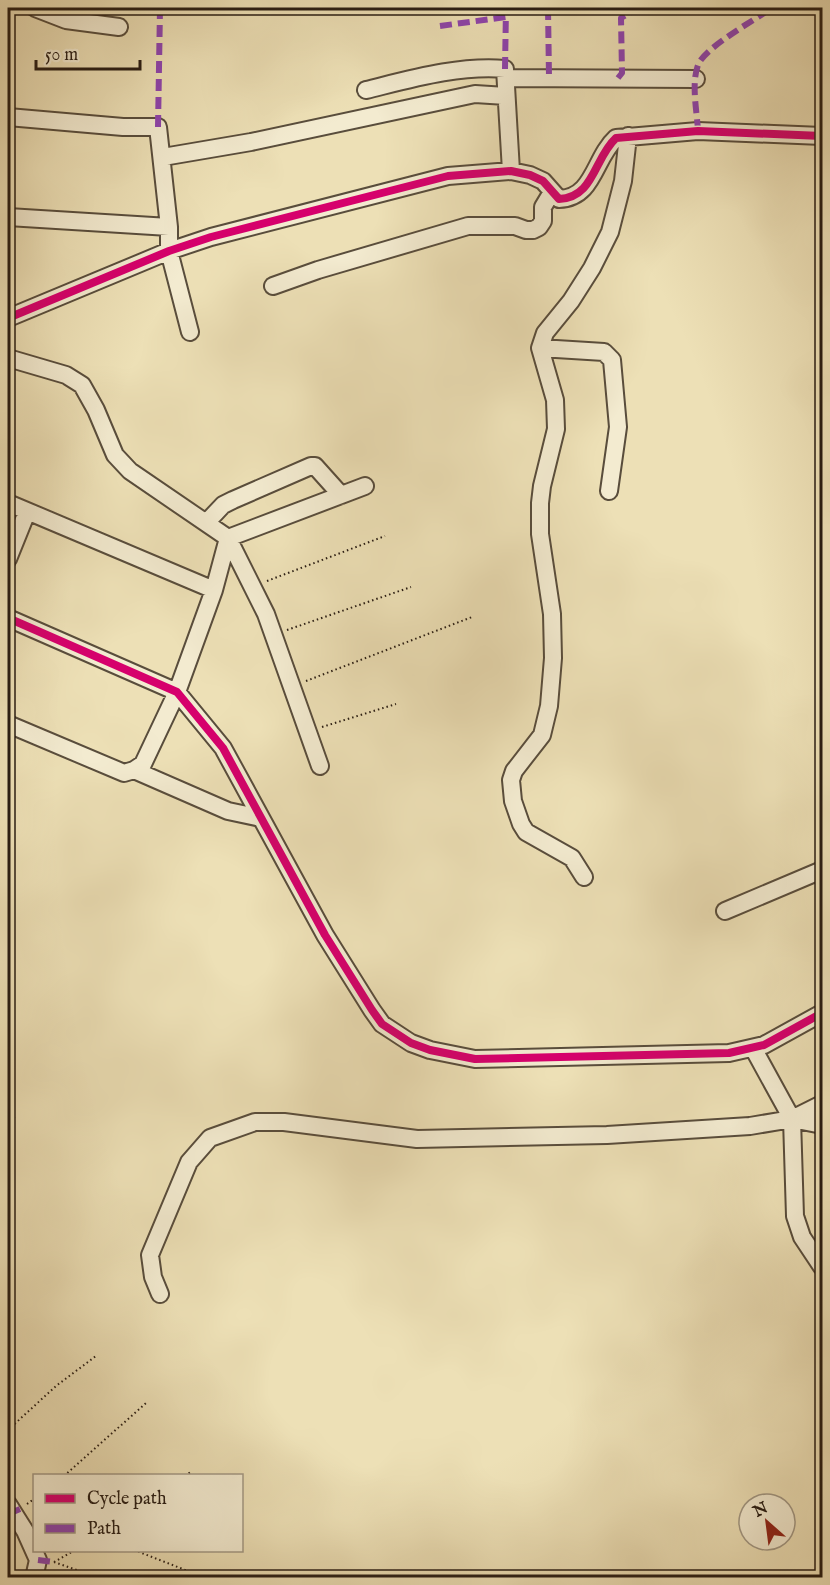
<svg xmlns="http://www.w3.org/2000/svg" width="830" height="1585" font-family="'IM FELL English',serif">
<rect width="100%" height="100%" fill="#ede0b6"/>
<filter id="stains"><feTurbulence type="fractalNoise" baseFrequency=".00333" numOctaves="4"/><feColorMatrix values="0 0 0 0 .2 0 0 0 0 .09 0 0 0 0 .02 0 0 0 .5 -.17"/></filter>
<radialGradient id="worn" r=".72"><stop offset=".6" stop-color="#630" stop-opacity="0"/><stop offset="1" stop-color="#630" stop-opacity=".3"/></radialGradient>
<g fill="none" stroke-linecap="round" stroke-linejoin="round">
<defs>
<path id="minor" d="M35 8 66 20 119 27
M506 78 696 79
M366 90C411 79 459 65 505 69L511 171
M8 117 123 127H158L169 227V251L190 332
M163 157 251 142 475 94 506 96
M8 217 169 227
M273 286 318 270 468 226H515L526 230H533L539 227 543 221V207L552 192
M8 318 169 251 211 237 448 176 511 171 530 175 543 181 559 199C594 198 594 158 616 138L698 131 822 136
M540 348 604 352 612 360 618 427 609 491
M8 358 66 375 82 385 96 410 115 455 130 471 228 538 266 614 320 766
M8 503 214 590
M206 523 223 505 233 500 311 466H315L341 495
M8 559 27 512
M8 618 177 692 223 748 325 935 372 1010 382 1024 411 1043 430 1050 475 1059 729 1053 764 1045 822 1013
M8 724 124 773 134 770 143 764 177 692 214 590 228 538 365 486
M134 770 228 811 261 818
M584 877 572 858 526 832 521 824 513 801 511 780 514 771 542 735 549 706 553 658 552 614 540 534V503L542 486 556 429 555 400 540 348 545 333 571 301 592 268 610 232 623 181 628 136
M725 911 822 870
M753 1048 792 1119 822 1125
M792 1119 795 1216 802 1237 822 1267
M160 1294 153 1277 150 1255 189 1162 210 1138 255 1122H284L417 1139 607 1135 750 1126 792 1119 822 1104
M8 1504 25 1531 38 1560 34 1578"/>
</defs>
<use href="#minor" stroke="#594d3c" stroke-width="20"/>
<path stroke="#281c13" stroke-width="2" stroke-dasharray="1.5 3" stroke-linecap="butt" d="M267 581 385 536
M287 630 411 587
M306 681 472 617
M322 727 396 704
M8 1125 16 1115
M8 1266 15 1262
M8 1430 56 1386 96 1356
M64 1476 146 1403
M185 1476 192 1471
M27 1504 34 1499
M8 1541 10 1538
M134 1550 206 1578
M54 1562 99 1578
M54 1562 75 1550"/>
<use href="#minor" stroke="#f3ebd0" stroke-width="16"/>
<path stroke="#8e44ad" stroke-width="6" stroke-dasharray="12 6" stroke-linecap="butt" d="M548 8 549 77
M440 26 506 17
M505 69 506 8
M618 78 622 73 621 18 638 8
M158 127 160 8
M698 131C697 111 691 84 698 65 704 48 756 19 772 8
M13 1512 20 1509
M38 1560 54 1562"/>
<defs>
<path id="cycleway" d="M8 318 169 251 211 237 448 176 511 171 530 175 543 181 559 199C594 198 594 158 616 138L698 131 822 136
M8 618 177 692 223 748 325 935 372 1010 382 1024 411 1043 430 1050 475 1059 729 1053 764 1045 822 1013"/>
</defs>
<use href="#cycleway" stroke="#f3ebd0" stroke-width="11"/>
<use href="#cycleway" stroke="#d6006c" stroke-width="8"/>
</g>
<rect width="830" height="1585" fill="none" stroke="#ede0b6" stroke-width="30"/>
<rect x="9" y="9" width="812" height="1567" fill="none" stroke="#281c13" stroke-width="3"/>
<rect x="15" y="15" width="800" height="1555" fill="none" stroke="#281c13" stroke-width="1.5"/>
<rect x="33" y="1474" width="210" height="78" fill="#f3ebd0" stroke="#a29884" stroke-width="1.5"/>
<rect x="45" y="1494" width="30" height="9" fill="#d6006c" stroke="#a29884" stroke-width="1.5"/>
<text x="87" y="1504" font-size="18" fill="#281c13">Cycle path</text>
<rect x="45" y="1524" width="30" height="9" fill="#8e44ad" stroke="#a29884" stroke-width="1.5"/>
<text x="87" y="1534" font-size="18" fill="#281c13">Path</text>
<g transform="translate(767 1522) rotate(332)"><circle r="28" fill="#f3ebd0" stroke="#a29884" stroke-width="1.5"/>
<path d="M0-4.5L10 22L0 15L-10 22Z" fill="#8f2418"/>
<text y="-9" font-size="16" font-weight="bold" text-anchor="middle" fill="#281c13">N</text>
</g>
<path d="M36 60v9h104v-9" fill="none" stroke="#281c13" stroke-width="3"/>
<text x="45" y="60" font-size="18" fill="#281c13" stroke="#f3ebd0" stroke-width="4.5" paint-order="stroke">50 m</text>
<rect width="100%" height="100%" filter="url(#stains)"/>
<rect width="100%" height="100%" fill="url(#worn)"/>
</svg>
